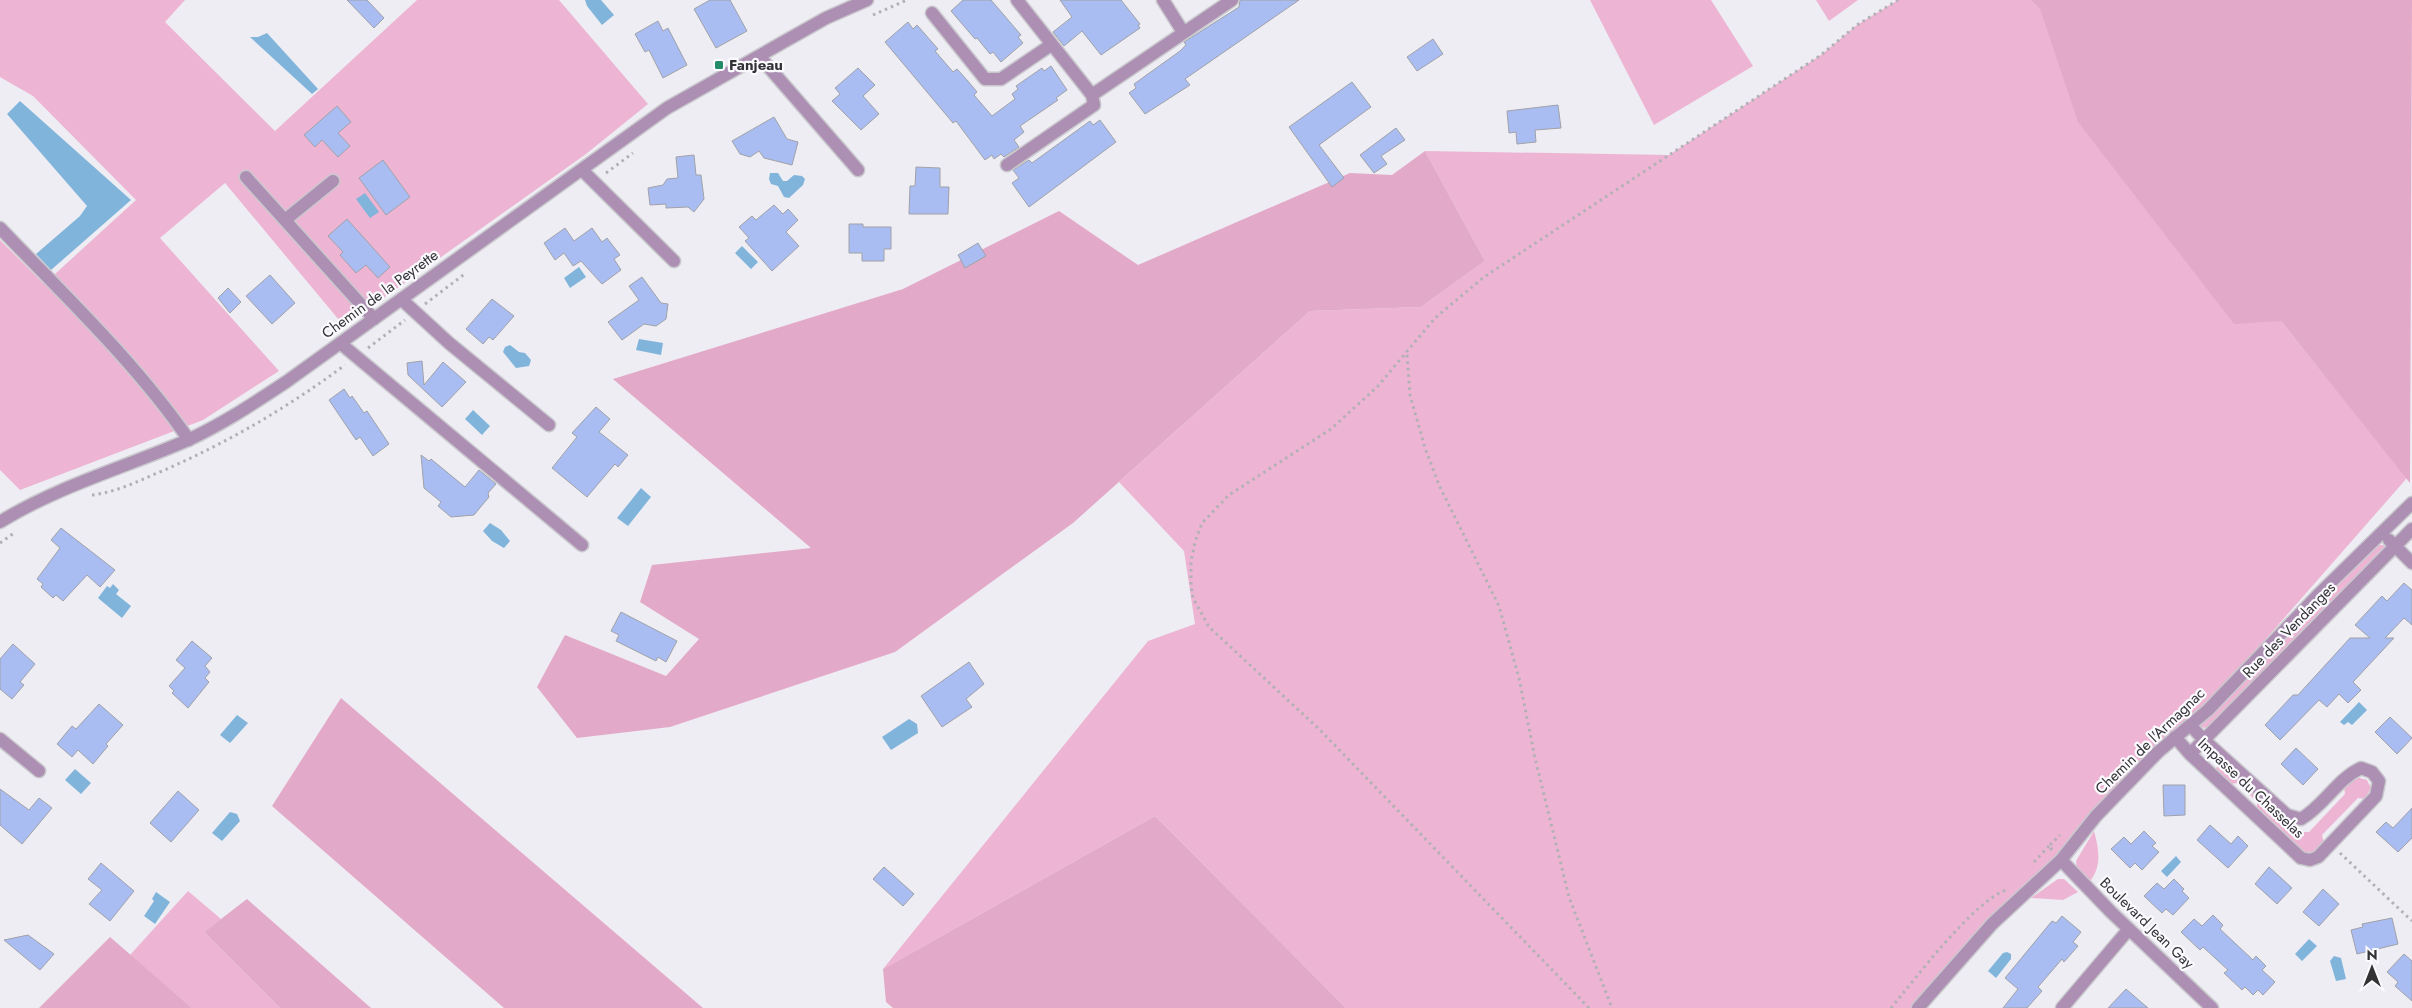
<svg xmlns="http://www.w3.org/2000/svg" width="2412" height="1008" font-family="Jost,sans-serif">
<rect width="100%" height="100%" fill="#eeedf3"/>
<path fill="#edb5d3" d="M0 0H185L165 22 275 131 417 0H559L648 104 586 154 344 326 225 183 160 238 279 371 203 420 20 490 0 470V240L44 284 136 200 33 96 0 77Z
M1590 0H1711L1753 66 1654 125Z
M1816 0H1858L1829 21Z
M1898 0H2030L2040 9 2281 321 2407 478 2187 729 1918 1008H1346L1155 816 883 969 1148 641 1195 624 1184 551 1119 482 1310 311 1421 307 1485 261 1425 151 1669 155 1821 55 1857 25Z
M2377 545H2383L2385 547 2214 723 2207 728 2199 727Z
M2222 762 2299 834 2301 832H2309L2345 794 2344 787 2356 777 2367 780 2371 788 2365 799 2358 798 2322 835 2324 843C2317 850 2311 855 2301 852L2257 809V802L2238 783 2230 784 2215 769Z
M2094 831C2099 849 2102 866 2090 881L2077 868 2076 861Z
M2058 879H2064L2078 892 2063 900 2031 898Z
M188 891 221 919 204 932 280 1008H192L130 955Z"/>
<path fill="#e3a9c8" d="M2030 0H2412L2410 483 2281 321 2234 324 2078 122 2040 9Z
M1425 151 1485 261 1421 307 1310 311 1073 523 895 652 670 727 577 738 537 687 565 635 666 676 699 639 640 602 652 565 811 548 613 379 903 289 1059 211 1138 265 1350 173 1392 175Z
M341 698 703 1008H504L272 806Z
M1155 816 1346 1008H893L886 1002 883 969Z
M247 899 371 1008H280L204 932Z
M110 937 192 1008H39Z"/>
<path fill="#81b4db" d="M585 0H601L614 15 602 25 587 6Z
M267 33 318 89 312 94 250 37H258Z
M20 101 131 200 51 270 36 254 80 216 87 206 7 114Z
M770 173H778L783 181H787L794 175 802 176 805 179 803 185 789 198 784 197 778 186 771 184 769 179Z
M365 193 379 212 370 218 356 199Z
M742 246 758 262 751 269 735 253Z
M579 267 586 277 570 288 564 278Z
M639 339 663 343 661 355 636 350Z
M510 345 519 352 525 353 531 360 529 366 516 368 503 352 505 347Z
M473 410 490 426 482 435 465 419Z
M641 488 651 497 628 526 617 518Z
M490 523 501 530 510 541 504 548 492 541 483 531Z
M113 584 119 590 116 594 131 606 122 618 98 598 107 586 110 588Z
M2359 702 2367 710 2352 725 2348 722 2344 725 2340 722Z
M237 715 248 723 230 743 220 735Z
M909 719 917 724 918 733 891 750 882 737Z
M75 769 91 783 81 794 65 780Z
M230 812 237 814 240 821 222 841 212 833Z
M2176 856 2181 862 2167 877 2161 871Z
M156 892 170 902 155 924 144 916 154 901 152 899Z
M2309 939 2317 946 2302 961 2295 954Z
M2007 952 2011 954V959L1996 978 1988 971 2003 953Z
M2334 956 2341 958 2346 979 2336 981 2330 961Z"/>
<path fill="#a9bdf2" stroke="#a0a2a8" d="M347 0H367L384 18 374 28Z
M710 0H730L747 31 716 48 694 9Z
M963 0H991L1021 35 1018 37 1023 43 1001 62 993 52 990 54 977 38 975 39 951 11Z
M1060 0H1121L1140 24 1138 25 1140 28 1101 55 1082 31 1064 46 1053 32 1072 17Z
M1240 0H1299L1185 79 1190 85 1145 114 1129 93 1136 88 1134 84 1180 51 1186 45 1184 42 1239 7Z
M658 21 663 31 668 28 687 65 663 78 649 50 645 52 635 34Z
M908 22 913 29 917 25 938 49 935 51 953 72 957 69 967 80 977 92 974 95 992 116 1015 99 1012 94 1018 89 1016 86 1042 68 1044 71 1051 66 1067 90 1056 98 1058 100 1020 126 1024 132 1014 140 1019 147 1004 157 1001 154 994 159 992 155 985 160 956 121 953 123 885 42Z
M1433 39 1443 54 1417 71 1407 57Z
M858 68 875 85 863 96 879 114 861 130 832 101 840 94 835 88Z
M1352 82 1371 107 1319 145 1344 178 1332 187 1289 127Z
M1558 105 1561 128 1535 130 1536 142 1517 144 1516 132 1509 133 1507 111Z
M337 106 351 122 338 133 350 146 338 157 322 140 315 147 304 135Z
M774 117 787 139 798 142 792 165 764 158 759 151 750 157 740 154 732 141Z
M1100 120 1116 142 1029 207 1012 183 1019 178 1013 170 1029 160 1032 163 1090 121 1093 125Z
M1396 128 1405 140 1381 156 1387 164 1374 173 1360 155Z
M694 155 696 175H701L704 199 694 212 688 207 666 208V204L650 205 648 188 663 185 667 179 678 178 676 157Z
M383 160 410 197 386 215 359 178Z
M916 167 940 168V187H949L948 214H909L910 186H915Z
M774 205 783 214 788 209 798 220 786 232 799 246 772 271 745 241 749 238 739 227 752 216 756 220Z
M347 219 390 267 378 278 366 265 356 273 340 255 343 252 328 236Z
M849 224H863V227H891V249H884V261H862V253H849Z
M565 228 574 241 592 228 602 242 607 238 620 255 614 259 621 270 602 284 581 261 573 266 564 253 555 260 544 243Z
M978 243 986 256 965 268 958 255Z
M270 275 295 303 272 324 246 296Z
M642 277 661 303 668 304 666 319 656 326 644 324 622 340 608 322 639 300 629 286Z
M228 288 241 302 230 313 218 298Z
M492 299 514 316 493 340 489 337 483 344 466 329Z
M422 361 424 385 443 362 466 382 442 407 408 375 407 363Z
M344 389 350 398 352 396 364 413 367 411 389 444 373 456 360 437 356 440 329 400Z
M596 407 610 419 599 432 628 455 618 467 615 464 587 497 552 468 577 437 572 433Z
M421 455 429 461 431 459 465 487 479 470 496 484 488 493 489 497 474 515 451 517 438 506 441 502 424 488Z
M61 528 115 570 100 587 87 575 63 601 56 595 53 598 41 587 43 584 37 579 60 548 51 540Z
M2404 583 2412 590V625L2404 618 2385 638H2394L2353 682 2361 690 2348 703 2339 694 2327 707 2319 700 2280 740 2265 725 2293 695H2298L2350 638H2370L2355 625 2382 596 2387 601Z
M621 612 677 641 666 662 658 657 656 661 616 641 619 635 611 631Z
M192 641 212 658 205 666 210 672 205 678 209 682 188 708 172 693 174 691 169 686 185 668 176 660Z
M13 644 35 664 20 682 24 685 12 699 0 689V659Z
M969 662 984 684 966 699 972 707 942 727 921 696Z
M99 704 123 725 106 744 108 746 93 764 78 750 72 757 57 744 72 726 76 729Z
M2390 717 2412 738 2397 754 2375 732Z
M2296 748 2318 769 2303 785 2281 764Z
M2163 785H2185V815L2164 816Z
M0 789 29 810 39 798 52 808 22 844 0 825Z
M178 791 199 810 171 842 150 823Z
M2412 808V838L2398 852 2376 832 2386 822 2393 828Z
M2210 825 2231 844 2238 836 2248 846 2228 868 2197 840Z
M2144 831 2156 843 2152 846 2159 852 2142 870 2135 863 2130 868 2111 849 2124 837 2131 844Z
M101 863 134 891 110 921 89 904 102 890 88 879Z
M884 867 914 894 903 906 873 879Z
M2269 867 2292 888 2277 904 2255 884Z
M2174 879 2184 889 2182 891 2189 898 2173 915 2166 909 2162 913 2144 896 2157 883 2164 889Z
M2323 889 2339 904 2319 926 2303 912Z
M2213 915 2223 925 2220 929 2253 960 2256 956 2266 966 2262 970 2275 982 2263 995 2258 990 2253 995 2245 987 2242 990 2224 973 2228 970 2203 947 2200 950 2181 932 2194 919 2202 926Z
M2062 916 2081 932 2073 942 2078 946 2064 962 2062 959 2038 987 2042 991 2027 1008H2003L2018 989 2005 978 2052 921 2056 923Z
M2392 918 2398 944 2357 954 2351 930 2363 927 2362 924Z
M28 935 54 954 40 970 4 940Z
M2404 954 2412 961V1001L2395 986 2398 982 2387 972Z
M2126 989 2148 1008H2108Z"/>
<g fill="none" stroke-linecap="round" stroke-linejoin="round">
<defs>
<path id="minor" d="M1017 0 1092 95 1232 0
M1163 0 1183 32
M932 13 985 79H1001L1051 45
M759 56 858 170
M1007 165 1094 105 1092 95
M582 170 674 261
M246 177 374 319
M285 220 333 181
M0 228C65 296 135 362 189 440
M401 299 449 343 549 425
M340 343 582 545
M0 522C58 486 126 467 188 440 223 424 254 403 286 382L667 108 826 18 867 0
M2389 540 2412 563
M2175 737 2190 754 2301 858 2310 860 2318 857 2376 796 2379 781 2372 772 2361 768C2337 779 2324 806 2301 819L2287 815 2204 740 2191 726
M0 739 39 771
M2190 754 2412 529
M2061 860 2111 912 2212 1008
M1918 1008 1992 924 2061 860 2096 816 2158 752 2208 710 2320 593 2412 503
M2062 1008 2129 929"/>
</defs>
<use href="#minor" stroke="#c9c8cd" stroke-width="15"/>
<path stroke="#b1b1b5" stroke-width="3" stroke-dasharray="2.5 4" stroke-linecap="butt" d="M873 15 907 0
M606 173 633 153
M425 304 466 273
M368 348 405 320
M1407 355 1410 395 1425 448 1439 485 1499 606 1519 678 1535 758 1569 897 1612 1008
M92 495C117 492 138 481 160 472 227 443 287 408 345 365
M0 543 14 533
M2052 850 2049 846 2060 835
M2340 853 2412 921
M2034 862 2049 846
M1589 1008 1319 729 1209 627 1193 598 1191 585V562L1195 542 1202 523 1229 495 1331 429 1378 386 1435 318 1484 277 1821 55 1857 25 1898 0
M1891 1008C1915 979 1973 902 2006 890"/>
<use href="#minor" stroke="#ac8fb3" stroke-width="12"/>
</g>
<rect fill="#238b67" stroke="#fbfafe" stroke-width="2" x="714" y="60" width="10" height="10" rx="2.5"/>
<g text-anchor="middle" stroke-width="4.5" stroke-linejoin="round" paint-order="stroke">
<g font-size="15" font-weight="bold" fill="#333335" stroke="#fbfafe" text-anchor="start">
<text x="729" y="70">Fanjeau</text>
</g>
<g font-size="15" fill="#333335" stroke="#fbfafe">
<text transform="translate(380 294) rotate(-36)" y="5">Chemin de la Peyrette</text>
<text transform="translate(2289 630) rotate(-46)" y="5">Rue des Vendanges</text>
<text transform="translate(2150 741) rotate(-44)" y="5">Chemin de l'Armagnac</text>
<text transform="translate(2251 788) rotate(43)" y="5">Impasse du Chasselas</text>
<text transform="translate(2147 923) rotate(44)" y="5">Boulevard Jean Gay</text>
</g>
</g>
<g transform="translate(2372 968)" stroke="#fbfafe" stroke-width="4" paint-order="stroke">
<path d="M0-4L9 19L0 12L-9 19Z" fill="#333335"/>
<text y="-8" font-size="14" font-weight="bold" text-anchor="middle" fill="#333335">N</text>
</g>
</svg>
